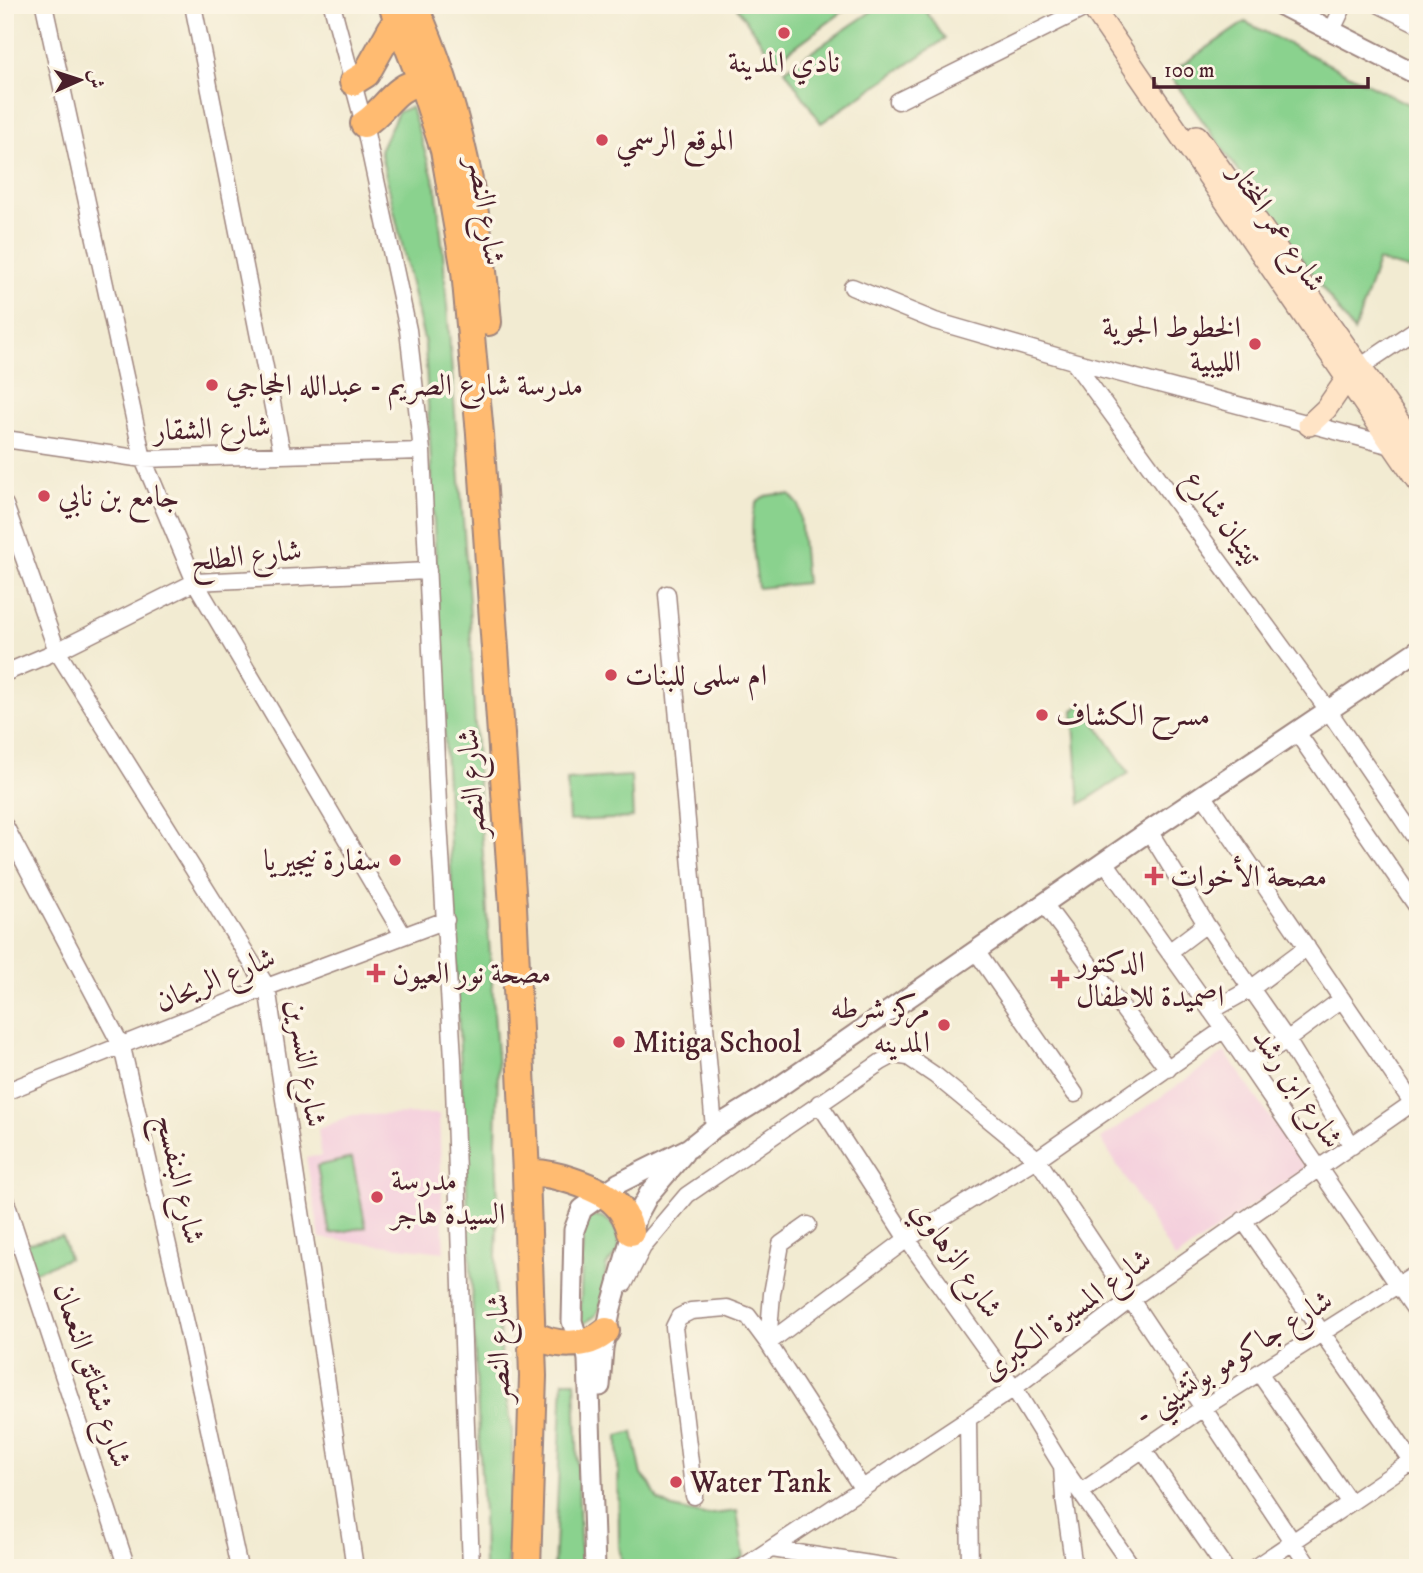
<svg xmlns="http://www.w3.org/2000/svg" width="1423" height="1573" font-family="'IM FELL DW Pica',Amiri,serif">
<rect width="100%" height="100%" fill="#fcf5e5"/>
<filter id="ink" filterUnits="userSpaceOnUse"><feTurbulence type="fractalNoise" baseFrequency=".0143" numOctaves="2"/><feDisplacementMap in="SourceGraphic" scale="14" xChannelSelector="R" yChannelSelector="G"/><feConvolveMatrix kernelMatrix="1 2 1 2 8 2 1 2 1" color-interpolation-filters="sRGB"/></filter>
<filter id="wash" filterUnits="userSpaceOnUse"><feTurbulence type="fractalNoise" baseFrequency=".00686" numOctaves="4" result="noise"/><feDisplacementMap in="SourceGraphic" scale="28" xChannelSelector="R" yChannelSelector="G"/><feGaussianBlur stdDeviation="1.57" result="paint"/><feColorMatrix in="noise" values="0 0 0 0 0 0 0 0 0 0 0 0 0 0 0 0 0 1.4 0 .05"/><feComposite in="paint" operator="in"/></filter>
<g filter="url(#wash)">
<rect width="100%" height="100%" fill="#f2ebd2"/>
<path fill="#f4cfdd" d="M1225 1052 1305 1168 1175 1259 1101 1139Z
M439 1114 444 1252 320 1238 306 1157 321 1156 318 1129 353 1115Z"/>
<path fill="#8ad28e" stroke="#6a785c" stroke-width="2" d="M735 5H852L775 61Z
M881 5H922L945 39 821 123 785 70Z
M1245 22 1418 109V272L1378 261 1354 332 1169 74Z
M411 107 436 187 443 252 469 600 477 769 498 1069 496 1142 498 1206 495 1281 503 1375 512 1431V1488L507 1568H484L483 1515 425 344 380 150 398 112Z
M778 494 790 495 799 505 806 583 758 588C756 568 746 516 758 501 763 495 771 495 778 494Z
M1082 704 1129 773 1080 804 1073 710Z
M631 776 633 818 569 821 567 780Z
M352 1158 366 1227 330 1234 317 1166Z
M599 1216C615 1221 618 1233 620 1249L606 1266 605 1286 600 1308 595 1316 580 1326 583 1224 591 1217Z
M62 1236 69 1258 34 1272 24 1244Z
M563 1381H575L581 1568H554Z
M633 1432 642 1475 650 1484 658 1500 673 1508 704 1515 737 1511 744 1558 721 1568H626L621 1559 619 1545 618 1436Z"/>
</g>
<g filter="url(#ink)">
<g fill="none" stroke-linecap="round" stroke-linejoin="round">
<defs>
<path id="minor" d="M44 5 143 459 195 582 403 935
M193 5 282 453
M332 5 364 124 408 330 422 451 438 804 453 1059 471 1568
M1380 5 1418 24
M1332 30 1344 5
M898 101 1091 5
M852 287 935 321 1073 361 1392 446
M1073 361 1328 710 1418 842
M1360 367 1418 328
M5 439 143 459 422 451
M5 505 57 651 267 987 355 1568
M667 594 714 1128
M5 673 57 651 195 582 428 571
M1296 731 1418 908
M1203 795 1418 1111
M5 826 122 1047 189 1336 239 1568
M1149 831 1206 924 1287 1040 1352 1146
M1105 862 1224 1029 1418 1314
M1044 904 1168 1069
M976 951 1075 1094
M1169 952 1206 924
M1211 1011 1252 988 1307 947
M1248 1064 1287 1040 1342 999
M5 1092 267 987 446 920
M819 1103 907 1239 1014 1388 1062 1466 1064 1498 1074 1568
M5 1199 127 1568
M1243 1220 1418 1470
M624 1284 643 1247 687 1195 881 1062 894 1055 908 1057 936 1076 1037 1159 1310 1568
M768 1343 907 1239 1037 1159 1224 1029
M768 1343 772 1294 781 1244 808 1225
M1260 1374 1350 1503
M968 1420 970 1568
M1142 1448 1225 1568
M1062 1466 1133 1568
M1081 1492 1203 1408 1418 1272
M694 1496 674 1327 679 1317 691 1311 727 1308 748 1316 768 1343 862 1488
M772 1549 896 1568
M742 1568 1014 1388 1130 1300 1418 1099
M1254 1568 1418 1457"/>
<path id="tertiary" d="M1281 5 1418 75
M600 1386 603 1348 611 1308 637 1216 649 1194 684 1153
M595 1568 588 1360 586 1348 577 1337 572 1321 574 1230 582 1209 619 1183 689 1148 714 1128 766 1096 1149 831 1418 650"/>
<path id="secondary" d="M1091 5 1418 482
M1197 136 1418 449
M1309 425 1326 409 1346 380"/>
<path id="trunk" d="M392 5 422 82 444 150 465 271 480 434 513 906 526 1174 533 1376 527 1568
M414 5C460 105 479 213 488 322
M353 82 366 74 397 19
M364 124C386 110 394 85 422 82
M526 1174C547 1169 600 1188 615 1203 624 1211 628 1221 631 1232
M532 1333C552 1347 588 1348 606 1331"/>
</defs>
<use href="#minor" stroke="#9e857e" stroke-width="19"/>
<use href="#tertiary" stroke="#9e857e" stroke-width="23"/>
<use href="#secondary" stroke="#9e857e" stroke-width="24"/>
<use href="#trunk" stroke="#9e857e" stroke-width="30"/>
<use href="#minor" stroke="#fff" stroke-width="16"/>
<use href="#tertiary" stroke="#fff" stroke-width="19"/>
<use href="#secondary" stroke="#ffe4c6" stroke-width="21"/>
<use href="#trunk" stroke="#ffbb71" stroke-width="26"/>
</g>
</g>
<g fill="#d1495b" stroke="#fcf5e5" stroke-width="2.5">
<circle cx="784" cy="33" r="7"/>
<circle cx="602" cy="140" r="7"/>
<circle cx="1255" cy="344" r="7"/>
<circle cx="212" cy="385" r="7"/>
<circle cx="44" cy="496" r="7"/>
<circle cx="611" cy="675" r="7"/>
<circle cx="1042" cy="715" r="7"/>
<circle cx="395" cy="860" r="7"/>
<path d="M1150.5 865.5h7v7h7v7h-7v7h-7v-7h-7v-7h7z"/>
<path d="M372.5 962.5h7v7h7v7h-7v7h-7v-7h-7v-7h7z"/>
<path d="M1056.5 968.5h7v7h7v7h-7v7h-7v-7h-7v-7h7z"/>
<circle cx="944" cy="1025" r="7"/>
<circle cx="619" cy="1042" r="7"/>
<circle cx="377" cy="1197" r="7"/>
<circle cx="676" cy="1482" r="7"/>
</g>
<g text-anchor="middle" stroke-width="7" stroke-linejoin="round" paint-order="stroke">
<g font-size="30" fill="#4a1f2b" stroke="#fcf5e5" text-anchor="start">
<text x="784" y="72" text-anchor="middle">نادي المدينة</text>
<text x="616" y="150">الموقع الرسمي</text>
<text x="1241" y="337" text-anchor="end">الخطوط الجوية<tspan x="1241" dy="34">الليبية</tspan></text>
<text x="226" y="395">مدرسة شارع الصريم - عبدالله الحجاجي</text>
<text x="58" y="506">جامع بن نابي</text>
<text x="625" y="685">ام سلمى للبنات</text>
<text x="1056" y="725">مسرح الكشاف</text>
<text x="381" y="870" text-anchor="end">سفارة نيجيريا</text>
<text x="1170" y="886">مصحة الأخوات</text>
<text x="1076" y="972">الدكتور<tspan x="1076" dy="34">اصميدة للاطفال</tspan></text>
<text x="392" y="983">مصحة نور العيون</text>
<text x="930" y="1018" text-anchor="end">مركز شرطه<tspan x="930" dy="34">المدينه</tspan></text>
<text x="633" y="1052">Mitiga School</text>
<text x="391" y="1190">مدرسة<tspan x="391" dy="34">السيدة هاجر</tspan></text>
<text x="690" y="1492">Water Tank</text>
</g>
<g font-size="30" fill="#4a1f2b" stroke="#fcf5e5">
<text transform="translate(487 211) rotate(81)" y="10">شارع النصر</text>
<text transform="translate(1278 227) rotate(56)" y="10">شارع عمر المختار</text>
<text transform="translate(212 428) rotate(-2)" y="10">شارع الشقار</text>
<text transform="translate(1224 518) rotate(54)" y="10">تيتيان شارع</text>
<text transform="translate(246 555) rotate(-6)" y="10">شارع الطلح</text>
<text transform="translate(471 783) rotate(-94)" y="10">شارع النصر</text>
<text transform="translate(215 979) rotate(-22)" y="10">شارع الريحان</text>
<text transform="translate(307 1063) rotate(81)" y="10">شارع النسرين</text>
<text transform="translate(1298 1088) rotate(56)" y="10">شارع ابن رشد</text>
<text transform="translate(181 1179) rotate(77)" y="10">شارع البنفسج</text>
<text transform="translate(957 1259) rotate(55)" y="10">شارع الزهاوي</text>
<text transform="translate(1066 1314) rotate(-36)" y="10">شارع المسيرة الكبرى</text>
<text transform="translate(498 1348) rotate(-91)" y="10">شارع النصر</text>
<text transform="translate(1233 1357) rotate(-32)" y="10">- شارع جاكومو بوتشيني</text>
<text transform="translate(93 1375) rotate(72)" y="10">شارع شقائق النعمان</text>
</g>
</g>
<rect width="1423" height="1573" fill="none" stroke="#fcf5e5" stroke-width="28"/>
<g transform="translate(80 80) rotate(87)" stroke="#fcf5e5" stroke-width="5" paint-order="stroke">
<path d="M0-5L12 26L0 18L-12 26Z" fill="#4a1f2b"/>
<text y="-10" font-size="19" font-weight="bold" text-anchor="middle" fill="#4a1f2b">ش</text>
</g>
<path d="M1154 77v10h214v-10" fill="none" stroke="#4a1f2b" stroke-width="3.5"/>
<text x="1164" y="77" font-size="21" fill="#4a1f2b" stroke="#fcf5e5" stroke-width="5" paint-order="stroke">100 m</text>
</svg>
